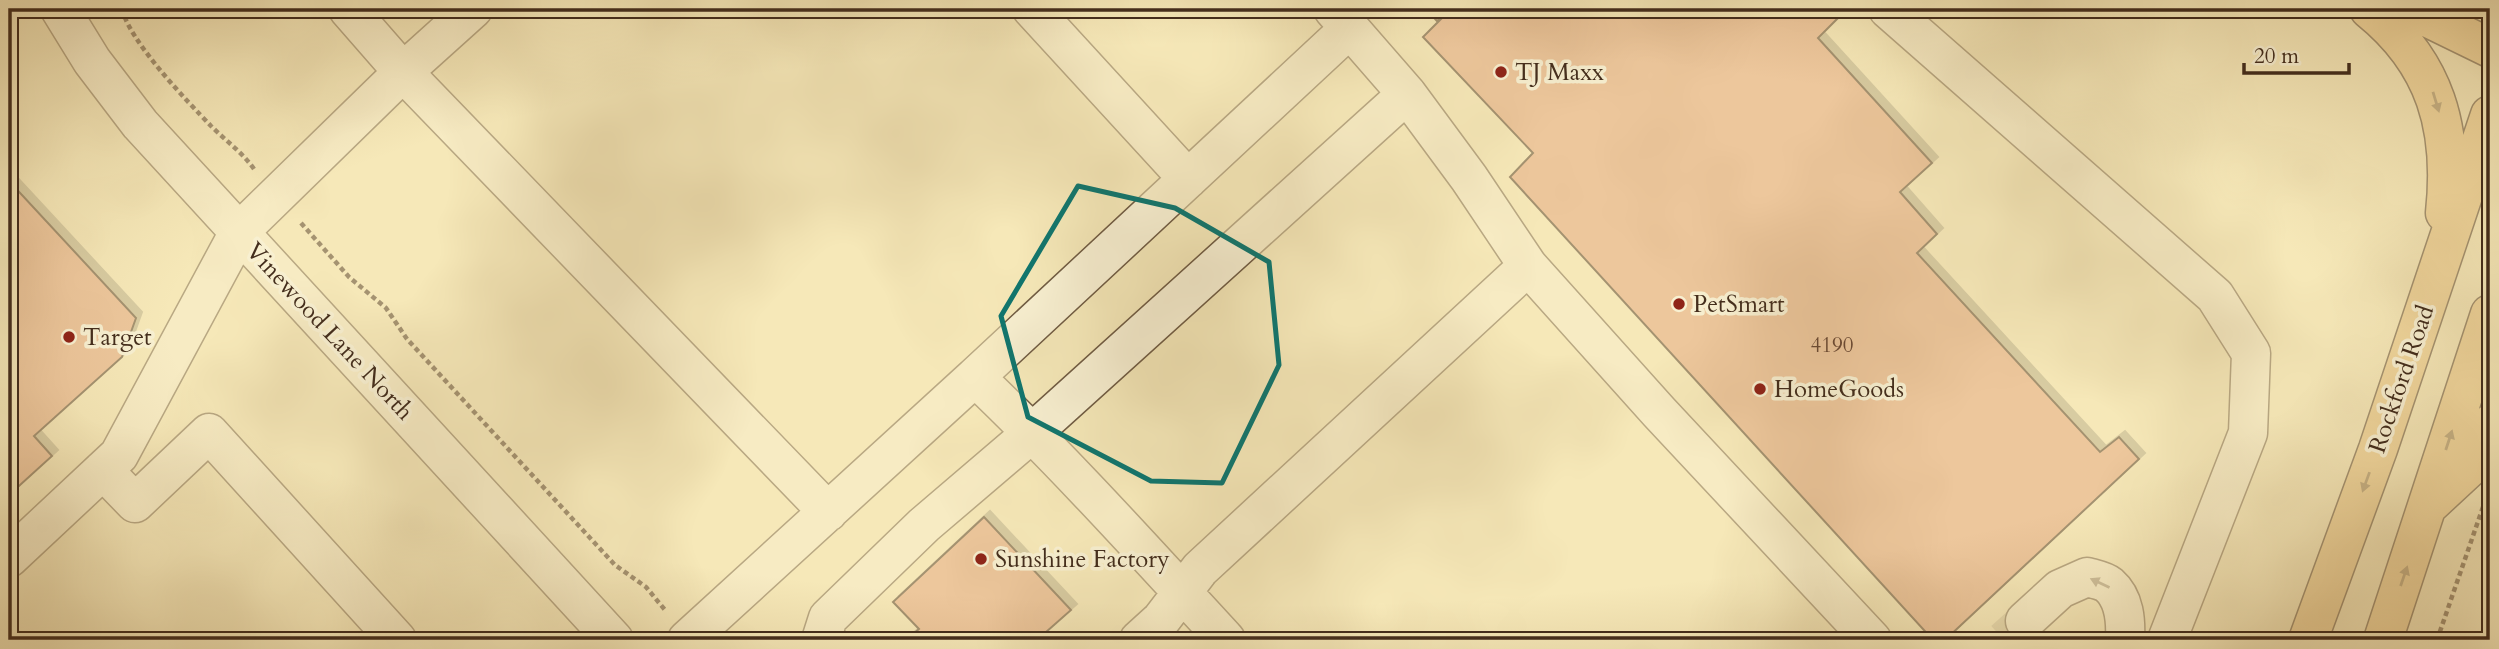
<svg xmlns="http://www.w3.org/2000/svg" width="2499" height="649" font-family="Cardo,serif">
<defs>
<filter id="shadow"><feDropShadow dx="6" dy="-6" stdDeviation="0" flood-color="#0004"/></filter>
</defs>
<rect width="100%" height="100%" fill="#f5e8b8"/>
<filter id="stains"><feTurbulence type="fractalNoise" baseFrequency=".00286" numOctaves="4"/><feColorMatrix values="0 0 0 0 .2 0 0 0 0 .09 0 0 0 0 .02 0 0 0 .5 -.17"/></filter>
<radialGradient id="worn" r=".72"><stop offset=".6" stop-color="#630" stop-opacity="0"/><stop offset="1" stop-color="#630" stop-opacity=".3"/></radialGradient>
<path fill="#e3a07a" stroke="#432d1c" stroke-width="2" filter="url(#shadow)" d="M1426 9H1451L1437 21Z
M1451 9H1829L1838 18 1818 38 1932 163 1900 192 1937 234 1917 253 2100 452 2119 437 2139 459 1945 640H1933L1510 177 1533 153 1423 37Z
M9 181 136 318 122 357 34 436 52 456 9 495Z
M984 517 1071 610 1037 640H906L919 629 893 602Z"/>
<g fill="none" stroke-linecap="round" stroke-linejoin="round">
<path stroke="#d1c399" stroke-width="38" stroke-dasharray="38 19" stroke-linecap="butt" d="M2004 640 2025 621"/>
<defs>
<path id="minor" d="M60 9 92 61 140 124 614 640
M348 9 403 72 473 9
M1032 9 1188 179
M1333 9 1407 94 1469 178 1528 266 1659 412 1872 640
M1888 9 2215 296 2251 353 2248 433 2167 640
M975 377 1350 28
M103 470 135 503 209 433 397 640
M9 558 119 455 239 232 403 72 828 512
M2025 621 2060 589 2087 577C2094 579 2104 581 2109 585 2125 599 2126 621 2125 640
M687 640 975 377C1063 461 1144 551 1226 640
M821 640 828 618 924 525 1033 432 1407 94
M1139 640 1161 620 1200 569 1528 266"/>
<path id="major" d="M2369 9C2436 63 2454 129 2445 213
M2410 9 2490 48
M2430 504 2471 466 2490 424
M2308 640 2378 449 2490 115
M2383 640 2490 314"/>
</defs>
<use href="#minor" stroke="#705c43" stroke-width="41"/>
<use href="#major" stroke="#432d1c" stroke-width="41"/>
<path stroke="#432d1c" stroke-width="4.5" stroke-dasharray="5 3.5" stroke-linecap="butt" d="M122 9C130 42 187 101 211 126 226 141 242 152 254 169
M301 223 349 277 386 308 407 339 615 565 646 587 665 610
M2437 640 2483 507"/>
<use href="#minor" stroke="#f8f0d1" stroke-width="38"/>
<use href="#major" stroke="#eac47c" stroke-width="38"/>
</g>
<defs><path id="oneway-solid" d="M-6-.8H1V-3.2L6.5 0L1 3.2V.8H-6Z" transform="scale(1.75)"/></defs>
<g fill="#8e7147">
<use href="#oneway-solid" transform="translate(2436 102) rotate(73)"/>
<use href="#oneway-solid" transform="translate(2449 440) rotate(-72)"/>
<use href="#oneway-solid" transform="translate(2366 482) rotate(110)"/>
<use href="#oneway-solid" transform="translate(2404 576) rotate(-71)"/>
</g>
<use fill="#9e8e76" href="#oneway-solid" transform="translate(2100 583) rotate(-155)"/>
<path d="M0 0H2499V649H0ZM1078 186 1175 208 1269 262 1279 365 1222 483 1151 481 1028 417 1001 316Z" fill="#f5e8b8" fill-opacity=".55" fill-rule="evenodd"/>
<path fill="none" stroke="#0f766e" stroke-width="5" stroke-linejoin="round" d="M1078 186 1175 208 1269 262 1279 365 1222 483 1151 481 1028 417 1001 316Z"/>
<g fill="#8f2418" stroke="#f8f0d1" stroke-width="2.5">
<circle cx="1501" cy="72" r="7"/>
<circle cx="1679" cy="304" r="7"/>
<circle cx="69" cy="337" r="7"/>
<circle cx="1760" cy="389" r="7"/>
<circle cx="981" cy="559" r="7"/>
</g>
<g text-anchor="middle" stroke-width="7" stroke-linejoin="round" paint-order="stroke">
<g font-size="21" fill="#6b4a34">
<text x="1832" y="352">4190</text>
</g>
<g font-size="24" fill="#432d1c" stroke="#f8f0d1" text-anchor="start">
<text x="1515" y="80">TJ Maxx</text>
<text x="1693" y="312">PetSmart</text>
<text x="83" y="345">Target</text>
<text x="1774" y="397">HomeGoods</text>
<text x="995" y="567">Sunshine Factory</text>
</g>
<g font-size="24" fill="#432d1c" stroke="#f8f0d1">
<text transform="translate(330 331) rotate(47)" y="8">Vinewood Lane North</text>
<text transform="translate(2401 379) rotate(-71)" y="8">Rockford Road</text>
</g>
</g>
<rect width="2499" height="649" fill="none" stroke="#f5e8b8" stroke-width="35"/>
<rect x="10" y="10" width="2478" height="628" fill="none" stroke="#432d1c" stroke-width="3.5"/>
<rect x="18" y="18" width="2464" height="614" fill="none" stroke="#432d1c" stroke-width="2"/>
<path d="M2244 63v10h105v-10" fill="none" stroke="#432d1c" stroke-width="3.5"/>
<text x="2254" y="63" font-size="21" fill="#432d1c" stroke="#f8f0d1" stroke-width="5" paint-order="stroke">20 m</text>
<rect width="100%" height="100%" filter="url(#stains)"/>
<rect width="100%" height="100%" fill="url(#worn)"/>
</svg>
